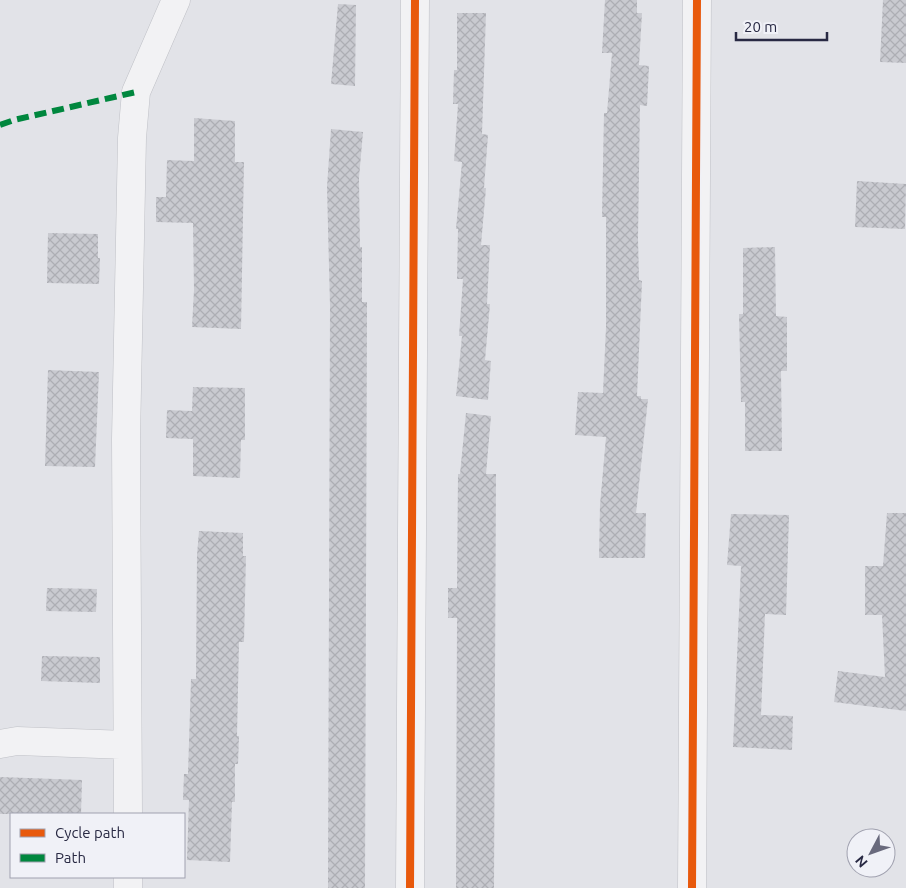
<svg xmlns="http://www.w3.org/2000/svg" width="906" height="888" font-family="Ubuntu,sans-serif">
<defs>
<pattern id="building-cross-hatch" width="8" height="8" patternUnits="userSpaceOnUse" patternTransform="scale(1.25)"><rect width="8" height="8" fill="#c9cad0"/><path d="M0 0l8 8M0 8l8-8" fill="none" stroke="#adaeb4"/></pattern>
</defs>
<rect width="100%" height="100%" fill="#e2e3e8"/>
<path fill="url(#building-cross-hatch)" d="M605 0H637V13H642L639 65 649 66 647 106 640 105 638 238 639 280 642 281 637 396H641V399H648L636 513H646L645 558H599L600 505 606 437 575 435 578 392 603 393 606 327V217H602L604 113H607L612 53H602Z
M883 0H906V63L880 62Z
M338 4 356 5 355 86 331 84Z
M457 13H486L482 134 488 135 484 188H486L481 245H490L487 304H490L485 360 491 361 488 400 456 396 462 336H459L463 279H457L458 229H456L462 162 454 161 458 104H453L454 70H457Z
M194 118 235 121V162H244L241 329 192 327 194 290 193 223 156 222V197H166L167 160 194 161Z
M331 129 363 132 359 178 360 247H362V302H367L365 888H328L330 306 327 187Z
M857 181 906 184 905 229 855 227Z
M48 233 98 234V258H100L99 284 47 283Z
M775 247 776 316 787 317V371H781L782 451H745V402H741L739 314H743V248Z
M48 370 99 372 95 467 45 466Z
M193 387 245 388V440H241L240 478 193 476V439L166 438 167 410 192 411Z
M466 413 491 416 486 474H496L494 888H456L457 618H448V588H457L458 474H460Z
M887 513H906V711L834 702 838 671 885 677 882 615H865V566H883Z
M731 514 789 515 786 615 765 614 761 715 793 716 792 750 733 747 741 566 727 565Z
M199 531 243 533V556H246L244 642H239L237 736H239L238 764H235V802H232L230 862 187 860 189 800H183L184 774H188L191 679H196L197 555Z
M47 588 97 589 96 612 46 611Z
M42 656 100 657V683L41 681Z
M0 777 82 780 81 814H0Z"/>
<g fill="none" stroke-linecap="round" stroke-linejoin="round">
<defs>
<path id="minor" d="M0 744 17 741 127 745
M128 814 126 439 132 138 136 92 176 0
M128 888V877
M410 888 415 0
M692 888 697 0"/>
</defs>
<use href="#minor" stroke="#bfc0c6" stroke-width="29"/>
<use href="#minor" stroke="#f2f2f4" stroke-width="28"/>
<path stroke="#00873e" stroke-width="6" stroke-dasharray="12 6" stroke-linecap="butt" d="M0 125 14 120 136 92"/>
<defs>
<path id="cycleway" d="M410 888 415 0
M692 888 697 0"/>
</defs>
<use href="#cycleway" stroke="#f0f1f7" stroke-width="11"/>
<use href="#cycleway" stroke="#e8590c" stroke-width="8"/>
</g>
<rect x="10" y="813" width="175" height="65" fill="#f0f1f7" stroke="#a0a1af"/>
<rect x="20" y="829" width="25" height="8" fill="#e8590c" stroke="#a0a1af"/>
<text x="55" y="838" font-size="15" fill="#282943">Cycle path</text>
<rect x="20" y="854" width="25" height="8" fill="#00873e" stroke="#a0a1af"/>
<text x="55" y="863" font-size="15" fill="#282943">Path</text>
<g transform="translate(871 853) rotate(229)"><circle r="24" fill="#f0f1f7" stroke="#a0a1af"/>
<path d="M0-4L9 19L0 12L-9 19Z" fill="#696a7d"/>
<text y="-8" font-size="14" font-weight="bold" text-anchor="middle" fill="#282943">N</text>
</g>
<path d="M736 32v8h91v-8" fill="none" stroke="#282943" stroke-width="2.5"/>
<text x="744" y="32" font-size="15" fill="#282943" stroke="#f0f1f7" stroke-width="4" paint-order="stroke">20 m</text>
</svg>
